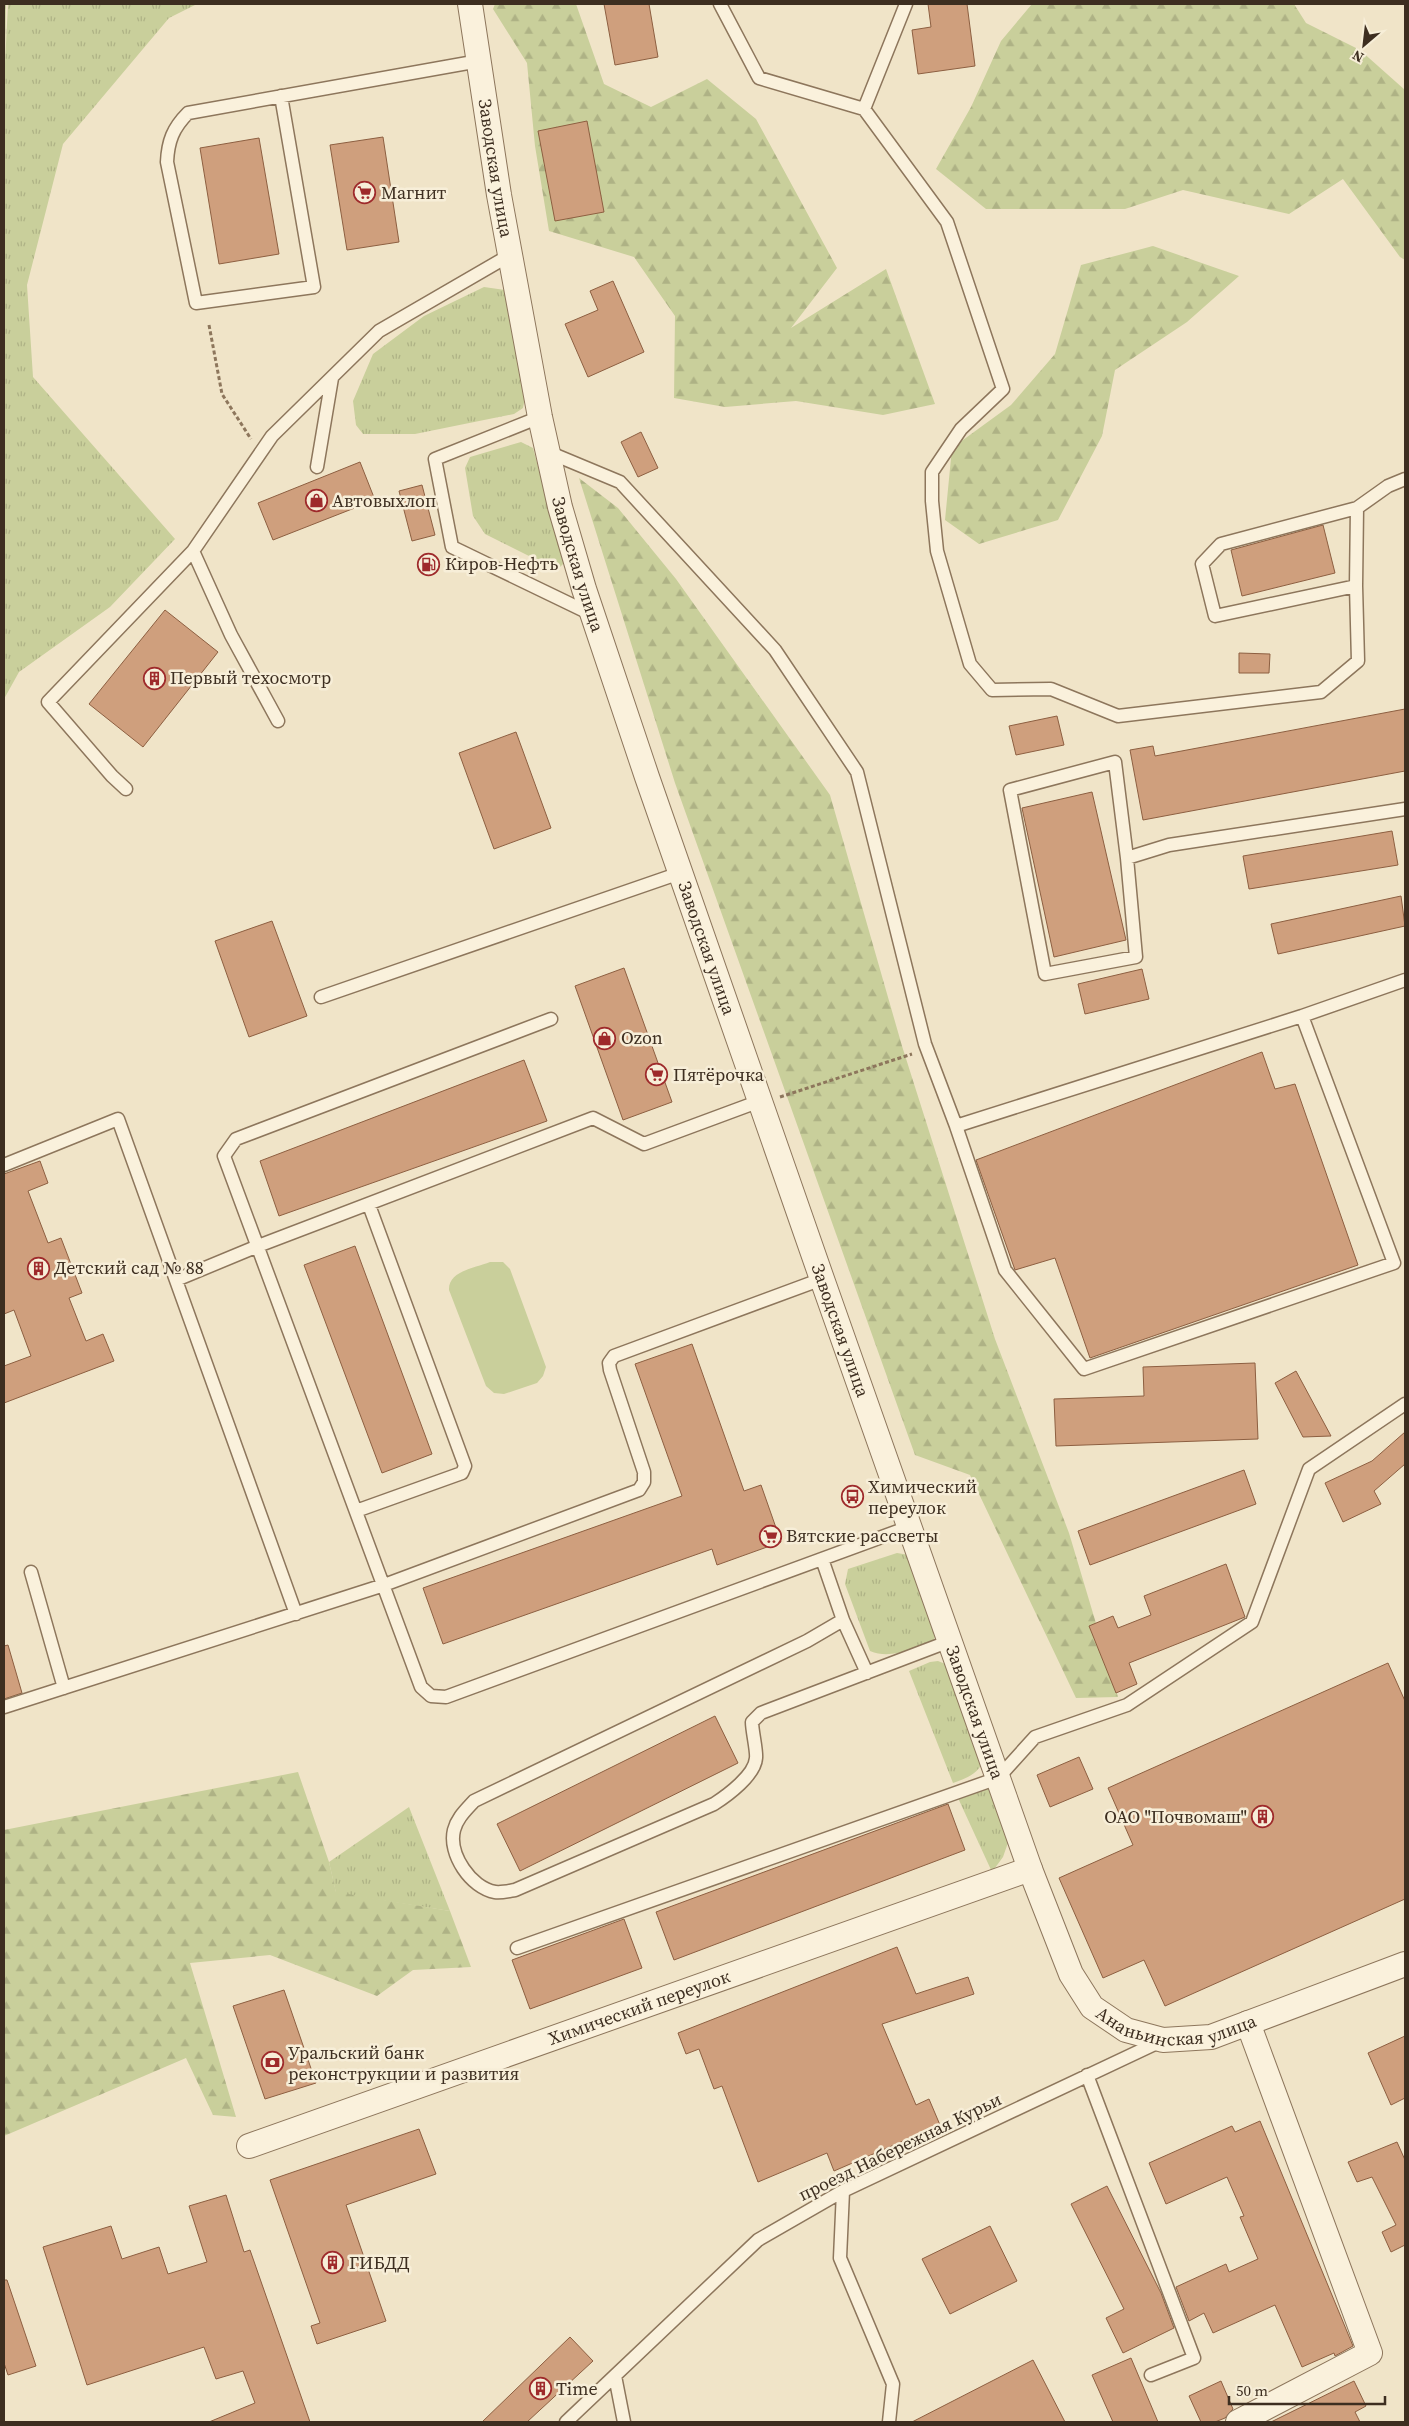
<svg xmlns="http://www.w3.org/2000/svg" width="1409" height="2426" font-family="'Source Serif 4',serif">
<defs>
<pattern id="grass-tufts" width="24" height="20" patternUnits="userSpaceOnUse" patternTransform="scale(1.25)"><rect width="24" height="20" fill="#c9cf9b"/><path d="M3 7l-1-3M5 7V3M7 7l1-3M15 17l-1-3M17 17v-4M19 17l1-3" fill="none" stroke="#aeb285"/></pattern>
<pattern id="forest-firs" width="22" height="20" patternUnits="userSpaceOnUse" patternTransform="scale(1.25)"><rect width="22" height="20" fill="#c9cf9b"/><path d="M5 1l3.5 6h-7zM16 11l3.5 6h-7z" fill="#aeb285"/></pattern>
</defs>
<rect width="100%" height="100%" fill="#f0e4c8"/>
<path fill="url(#grass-tufts)" d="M4 4H6L5 63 8 4H197L169 18 63 144 27 285 33 377 175 539 110 607 19 672 4 699Z
M484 287 505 290 526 392 523 408 514 414 415 434H363L356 425 353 401 373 354 424 316Z
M521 442 533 448 564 563 557 570 485 534 473 516 465 468 470 457Z
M897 1553 909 1555 938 1631 933 1641C913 1648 891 1660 870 1651L845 1584 848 1569Z
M938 1661 948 1665 984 1761C976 1775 967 1778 953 1783L909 1671 930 1662Z
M992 1785 1010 1837 1003 1857 992 1872 958 1798Z
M409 1807 450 1911 336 1893 329 1862Z"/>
<path fill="url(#forest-firs)" d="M495 4H576L604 84 651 107 707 79 756 119 837 268 791 328 886 269 935 404 883 415 796 401 725 407 674 398 675 316 634 257 549 231 535 146 527 63 493 9Z
M1032 4H1294L1306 23 1360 50 1405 90V260L1400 257 1343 179 1289 214 1183 190 1125 209H986L936 169 971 107 1001 41Z
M1153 246 1239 276 1187 322 1115 370 1102 436 1058 520 979 544 945 520 952 448 1011 405 1055 354 1081 265Z
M579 478 618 508 676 579 830 795 902 1046 995 1339 1069 1533 1118 1697 1076 1698 970 1475 915 1455 675 783Z
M298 1772 329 1862 336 1892 450 1911 471 1967 413 1970 377 1996 270 1955 190 1963 236 2117 213 2115 186 2058 4 2136V1830Z"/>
<path fill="#c9cf9b" d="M490 1262H503L510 1269 546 1367 543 1376 537 1383 504 1394 494 1393 486 1386 449 1290C448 1271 475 1268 490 1262Z"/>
<path fill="#cf9f7d" stroke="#8d5f41" d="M604 4H649L658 57 615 65Z
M928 4H967L975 66 918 74 912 30 931 27Z
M587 121 604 212 555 221 538 131Z
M383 137 399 242 347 250 330 145Z
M259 138 279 254 219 264 200 148Z
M613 281 644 352 588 377 565 324 598 310 590 291Z
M641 432 658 468 638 477 621 442Z
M360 462 375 500 273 540 258 503Z
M422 485 435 535 412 541 399 491Z
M1323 525 1335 573 1242 596 1231 550Z
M165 610 218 652 143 747 89 704Z
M1239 653 1270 654 1269 673H1239Z
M1405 709V771L1143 820 1130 750 1153 746 1155 756Z
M1057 716 1064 745 1016 755 1009 726Z
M516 732 551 828 494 849 459 753Z
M1092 792 1126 940 1054 957 1022 808Z
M1392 831 1398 865 1249 889 1243 856Z
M1401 896 1405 926 1278 954 1271 924Z
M272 921 307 1016 249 1037 215 941Z
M624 968 672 1102 623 1120 575 986Z
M1142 969 1149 999 1085 1014 1078 984Z
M1262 1052 1275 1089 1295 1084 1358 1265 1090 1358 1055 1258 1015 1270 976 1160Z
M524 1060 547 1121 279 1216 260 1161Z
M40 1161 48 1183 28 1191 48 1243 61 1238 82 1293 69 1298 86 1341 103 1334 114 1361 4 1403V1366L31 1356 14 1310 4 1314V1174Z
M355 1246 432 1454 382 1473 304 1265Z
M692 1344 744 1491 761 1485 781 1542 717 1565 712 1549 443 1644 423 1588 682 1496 635 1364Z
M1255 1363 1258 1439 1056 1446 1054 1399 1144 1396 1143 1367Z
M1296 1371 1331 1436 1303 1437 1275 1383Z
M1405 1432V1464L1374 1491 1381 1504 1343 1522 1325 1483 1372 1461Z
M1244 1470 1256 1504 1090 1565 1078 1531Z
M1226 1564 1245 1617 1129 1663 1137 1684 1116 1693 1089 1626 1113 1616 1118 1628 1151 1615 1144 1596Z
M8 1645 22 1693 4 1699V1646Z
M1388 1663 1405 1701V1899L1165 2006 1144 1960 1103 1978 1059 1878 1133 1845 1108 1788Z
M715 1716 738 1763 520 1871 497 1824Z
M1079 1757 1093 1789 1050 1807 1037 1775Z
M948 1804 965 1850 674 1960 656 1912Z
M624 1919 642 1968 530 2009 512 1960Z
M897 1947 916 1994 968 1977 974 1994 882 2024 916 2105 929 2099 940 2125 834 2171 827 2153 758 2182 722 2086 714 2089 699 2049 686 2054 678 2033Z
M284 1990 316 2083 265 2099 233 2006Z
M1405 2036V2098L1391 2105 1368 2053Z
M1260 2121 1353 2346 1335 2356 1334 2353 1302 2367 1275 2305 1213 2333 1204 2313 1189 2321 1176 2287 1226 2264 1229 2272 1258 2259 1240 2217 1244 2216 1227 2177 1166 2204 1149 2163 1232 2126 1235 2132Z
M419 2129 436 2174 346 2205 386 2321 317 2344 311 2326 320 2323 270 2180Z
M1397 2142 1405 2160V2245L1391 2252 1382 2232 1396 2225 1372 2177 1357 2182 1348 2162Z
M1107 2186 1161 2293 1174 2328 1123 2353 1106 2318 1124 2309 1071 2204Z
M226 2195 244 2252 250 2250 310 2422H209L255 2403 243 2371 216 2379 204 2347 87 2385 43 2247 111 2226 122 2259 159 2247 168 2274 207 2262 189 2206Z
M990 2226 1017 2281 950 2314 922 2259Z
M4 2280H7L36 2366 8 2375 4 2363Z
M570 2337 593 2361 527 2422H482Z
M1131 2358 1158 2422H1113L1092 2375Z
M1033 2360 1065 2422H912Z
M1221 2381 1233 2409 1225 2418 1215 2422H1201L1189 2396Z
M1354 2381 1366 2406 1355 2412 1360 2422H1271Z"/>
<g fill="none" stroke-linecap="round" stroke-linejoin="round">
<defs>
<path id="lane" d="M720 4 759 78 864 109 947 222 1003 389 961 429 932 472V501L937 551 970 664 992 690 1051 689 1118 716 1321 692 1358 661 1356 586 1215 616 1202 564 1221 544 1357 508 1356 586
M281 96 314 287 196 303 167 162C168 141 173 128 188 113L479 61
M864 109 906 4
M540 417 435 459 452 547 591 614
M548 452 620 482 775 650 857 772 925 1044 956 1126 1302 1016 1405 980
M317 467 332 378
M1357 508 1388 486 1405 479
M193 551 231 635 278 721
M1115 762 1127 858 1136 957 1045 974 1010 790Z
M126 789 112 776 48 702 193 551 272 436 379 331 510 255
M1127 858 1169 845 1405 809
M321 997 680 873
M551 1019 236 1139 224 1156 421 1687 431 1696 446 1697 909 1527
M956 1126 1005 1270 1084 1369 1394 1263 1302 1016
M4 1165 118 1119 296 1614
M176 1280 258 1246 593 1118 644 1144 760 1101
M356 1511 462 1473 465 1466 369 1205
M822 1559 843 1620 867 1673
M31 1572 64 1688
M843 1620 807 1641 474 1801C466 1810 457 1818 454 1830 448 1854 471 1888 495 1892 501 1893 509 1891 515 1890L714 1804C728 1795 755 1775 756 1758 757 1751 752 1731 752 1722L761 1713 950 1641
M4 1707 384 1585 639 1490 644 1482V1472L610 1370 609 1363 614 1356 822 1279
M517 1948 998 1778 1035 1737 1127 1705 1252 1622 1309 1469 1405 1404
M1087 2075 1194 2358 1151 2375
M843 2191 840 2258 893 2384 889 2422
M615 2376 624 2422
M566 2422 758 2240 843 2191 1161 2041"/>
<g id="street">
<path id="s1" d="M470 4 499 195 540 417 560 507 584 589 647 777 822 1279 1030 1869 1071 1974 1092 2007 1126 2030 1163 2040 1211 2037 1405 1964"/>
<path id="s2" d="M249 2146 1030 1869"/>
<path d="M1238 2422 1370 2353 1248 2023"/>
</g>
</defs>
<use href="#lane" stroke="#8d765c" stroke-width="15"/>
<use href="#street" stroke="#8d765c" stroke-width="26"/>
<path stroke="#8d765c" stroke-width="3" stroke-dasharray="4 2.5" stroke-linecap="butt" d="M209 325 222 394 251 439
M780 1097 912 1054"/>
<use href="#lane" stroke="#faf1dc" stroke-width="12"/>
<use href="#street" stroke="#faf1dc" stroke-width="24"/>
</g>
<defs>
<symbol id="supermarket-ring" viewBox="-11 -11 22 22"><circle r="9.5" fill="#f7eed8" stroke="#9e2a2b" stroke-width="1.5"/><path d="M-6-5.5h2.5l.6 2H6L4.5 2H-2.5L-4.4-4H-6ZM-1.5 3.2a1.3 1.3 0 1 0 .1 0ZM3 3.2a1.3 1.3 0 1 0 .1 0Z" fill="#9e2a2b"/></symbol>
<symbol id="shop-ring" viewBox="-11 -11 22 22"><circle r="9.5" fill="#f7eed8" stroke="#9e2a2b" stroke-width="1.5"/><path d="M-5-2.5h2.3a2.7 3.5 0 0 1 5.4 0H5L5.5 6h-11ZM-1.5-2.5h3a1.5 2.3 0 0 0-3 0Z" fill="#9e2a2b"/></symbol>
<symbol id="fuel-ring" viewBox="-11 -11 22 22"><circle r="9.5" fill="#f7eed8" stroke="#9e2a2b" stroke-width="1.5"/><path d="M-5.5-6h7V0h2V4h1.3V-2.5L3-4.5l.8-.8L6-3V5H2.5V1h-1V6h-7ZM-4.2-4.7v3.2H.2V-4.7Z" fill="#9e2a2b"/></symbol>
<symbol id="building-ring" viewBox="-11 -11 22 22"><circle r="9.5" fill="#f7eed8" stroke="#9e2a2b" stroke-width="1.5"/><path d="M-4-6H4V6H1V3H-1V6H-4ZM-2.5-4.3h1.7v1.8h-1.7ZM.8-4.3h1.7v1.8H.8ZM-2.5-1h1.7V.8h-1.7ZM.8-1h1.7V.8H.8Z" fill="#9e2a2b"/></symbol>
<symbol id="bus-ring" viewBox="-11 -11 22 22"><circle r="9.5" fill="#f7eed8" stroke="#9e2a2b" stroke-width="1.5"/><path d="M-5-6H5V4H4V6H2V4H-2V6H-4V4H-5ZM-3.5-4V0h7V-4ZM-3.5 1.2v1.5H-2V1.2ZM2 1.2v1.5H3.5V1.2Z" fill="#9e2a2b"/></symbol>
<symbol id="bank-ring" viewBox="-11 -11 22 22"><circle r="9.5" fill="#f7eed8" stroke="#9e2a2b" stroke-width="1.5"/><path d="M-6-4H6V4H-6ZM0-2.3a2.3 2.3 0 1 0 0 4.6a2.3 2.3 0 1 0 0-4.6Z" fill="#9e2a2b"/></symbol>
</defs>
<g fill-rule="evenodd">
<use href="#supermarket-ring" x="352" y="180" width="25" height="25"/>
<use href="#shop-ring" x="304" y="488" width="25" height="25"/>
<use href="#fuel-ring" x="416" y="552" width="25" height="25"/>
<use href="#building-ring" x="142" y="666" width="25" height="25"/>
<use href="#shop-ring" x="592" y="1026" width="25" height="25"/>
<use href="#supermarket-ring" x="644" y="1062" width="25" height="25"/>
<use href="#building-ring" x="26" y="1256" width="25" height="25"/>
<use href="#bus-ring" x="840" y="1484" width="25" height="25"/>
<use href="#supermarket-ring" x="758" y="1524" width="25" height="25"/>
<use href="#building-ring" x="1250" y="1804" width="25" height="25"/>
<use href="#bank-ring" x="260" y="2050" width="25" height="25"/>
<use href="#building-ring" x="320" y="2250" width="25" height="25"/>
<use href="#building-ring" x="528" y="2376" width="25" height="25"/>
</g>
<g text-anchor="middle" stroke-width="5" stroke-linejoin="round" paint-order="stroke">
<g font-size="18" fill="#3d2e20" stroke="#f7eed8">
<text dy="6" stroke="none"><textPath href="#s1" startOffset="166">Заводская улица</textPath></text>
<text dy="6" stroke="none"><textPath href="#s1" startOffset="571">Заводская улица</textPath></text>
<text dy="6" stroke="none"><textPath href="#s1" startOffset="976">Заводская улица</textPath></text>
<text dy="6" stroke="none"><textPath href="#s1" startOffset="1381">Заводская улица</textPath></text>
<text dy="6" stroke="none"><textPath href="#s1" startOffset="1786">Заводская улица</textPath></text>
<text dy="6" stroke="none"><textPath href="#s2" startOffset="414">Химический переулок</textPath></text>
<text dy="6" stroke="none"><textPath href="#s1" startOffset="2195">Ананьинская улица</textPath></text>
<text transform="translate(900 2147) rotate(-26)" y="6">проезд Набережная Курьи</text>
</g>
<g font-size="18" fill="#3d2e20" stroke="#f7eed8" text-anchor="start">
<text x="381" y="199">Магнит</text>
<text x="332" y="507">Автовыхлоп</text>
<text x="445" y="570">Киров-Нефть</text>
<text x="170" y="684">Первый техосмотр</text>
<text x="621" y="1044">Ozon</text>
<text x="673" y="1081">Пятёрочка</text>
<text x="54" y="1274">Детский сад № 88</text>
<text x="868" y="1493">Химический<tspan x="868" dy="21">переулок</tspan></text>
<text x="786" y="1542">Вятские рассветы</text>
<text x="1247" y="1823" text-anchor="end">ОАО "Почвомаш"</text>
<text x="288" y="2059">Уральский банк<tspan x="288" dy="21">реконструкции и развития</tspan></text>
<text x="349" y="2269">ГИБДД</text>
<text x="556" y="2395">Time</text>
</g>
</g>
<rect width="1409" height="2426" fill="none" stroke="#3d2e20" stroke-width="10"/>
<g transform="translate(1364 45) rotate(208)" stroke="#f7eed8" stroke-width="4" paint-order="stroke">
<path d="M0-4L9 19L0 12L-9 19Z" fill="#3d2e20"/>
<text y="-8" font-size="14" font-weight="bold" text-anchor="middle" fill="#3d2e20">N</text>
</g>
<path d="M1229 2396v8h156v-8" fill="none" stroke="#3d2e20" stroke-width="2.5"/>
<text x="1236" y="2396" font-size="15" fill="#3d2e20" stroke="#f7eed8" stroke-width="4" paint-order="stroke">50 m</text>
</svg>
